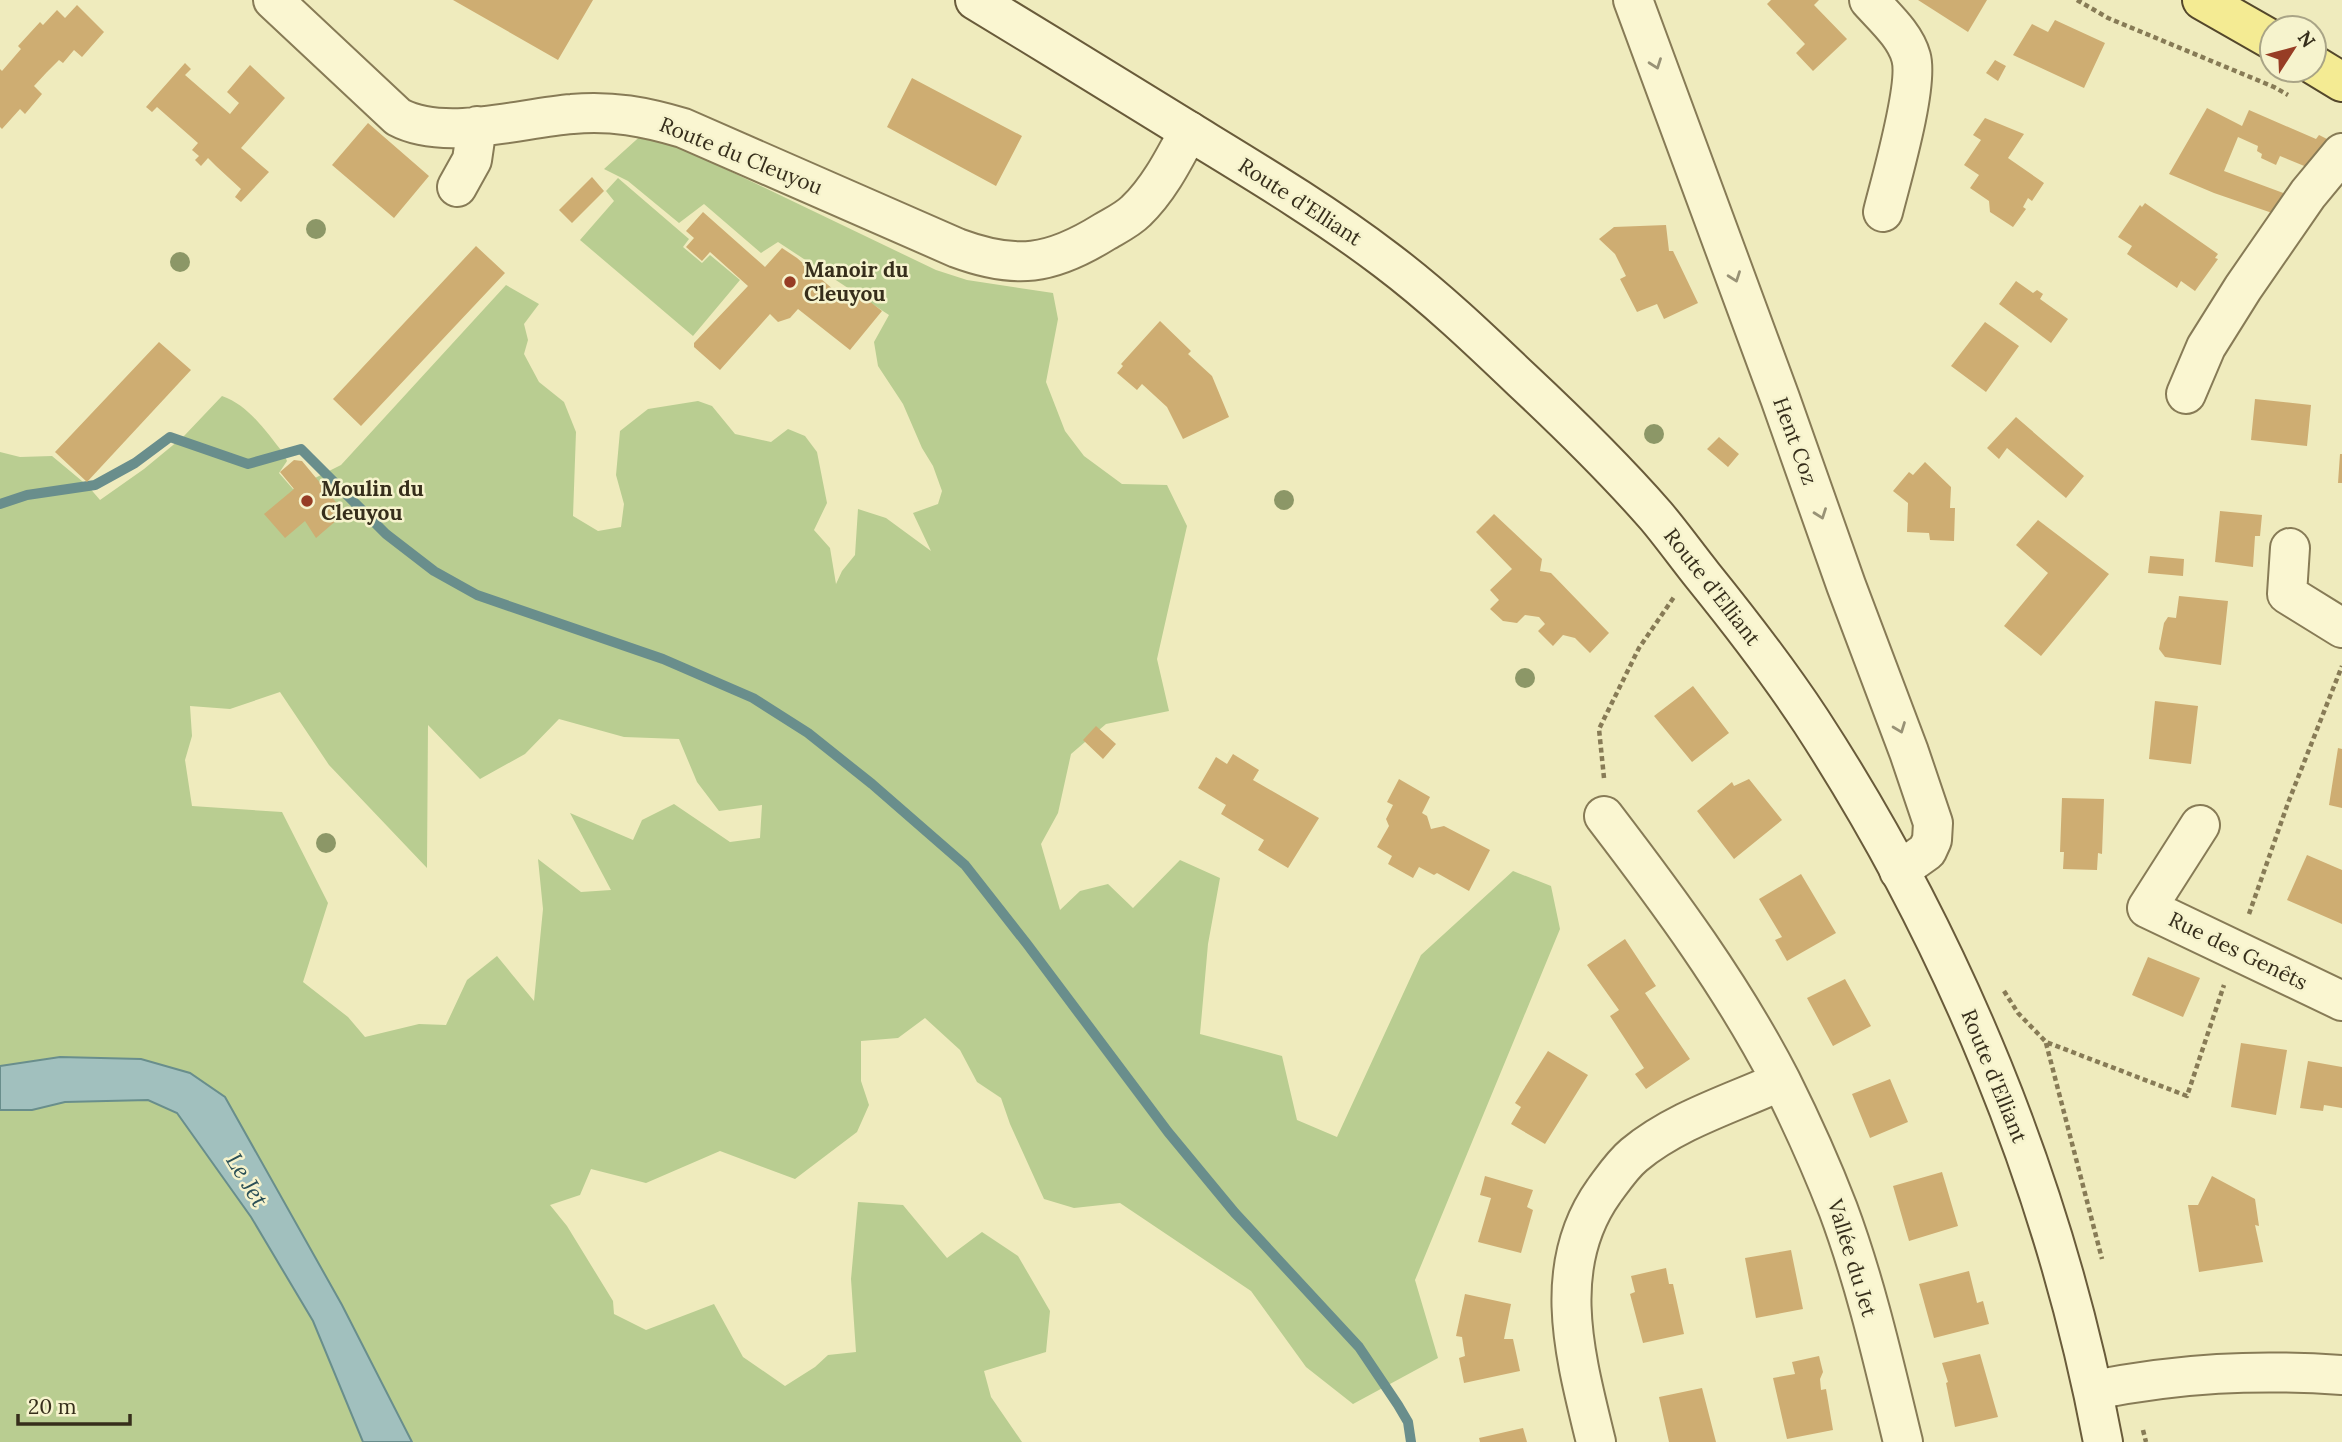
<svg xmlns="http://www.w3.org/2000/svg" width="2342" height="1442" font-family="Lora,serif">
<rect width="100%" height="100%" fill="#efebbd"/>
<path fill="#b9cd91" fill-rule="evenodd" d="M646 131 936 270 967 280 1053 293 1058 319 1046 382 1065 431 1084 456 1122 484 1167 485 1187 526 1157 659 1169 711 1106 724 1071 754 1058 813 1041 844 1060 910 1080 891 1108 884 1133 908 1180 860 1220 878 1208 944 1200 1034 1282 1056 1297 1120 1337 1137 1421 955 1513 871 1551 886 1560 929 1415 1280 1438 1358 1353 1404 1306 1367 1251 1291 1120 1203 1074 1208 1044 1199 1010 1124 1001 1098 977 1082 960 1050 925 1018 898 1038 861 1041V1081L869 1105 857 1132 795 1179 720 1151 646 1183 591 1169 580 1195 550 1205 567 1226 613 1301 614 1314 646 1330 714 1304 743 1357 785 1386 815 1367 828 1355 856 1352 851 1279 858 1202 903 1205 947 1258 982 1232 1018 1256 1050 1311 1046 1352 984 1371 991 1397 1022 1442H0V452L20 457 52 456 88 486 100 500 144 469 184 436 222 396C250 406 266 432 284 454L287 461 279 473 293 489 341 465 506 285 539 304 524 324 528 340 524 354 539 382 564 402 576 432 573 516 598 531 621 527 624 504 616 475 620 431 648 409 698 401 712 406 735 434 771 442 788 429 805 436 817 452 827 503 814 530 830 548 836 584 842 571 855 555 858 509 886 518 931 551 913 513 938 504 942 491 933 466 922 448 903 404 878 366 874 342 889 315 778 242 761 253 704 204 679 223 628 181 604 169ZM280 692 329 765 427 868 428 725 480 779 525 754 559 719 624 737 679 739 697 782 719 811 762 805 760 838 730 842 674 804 642 820 633 840 570 813 611 890 581 892 538 859 543 909 534 1001 497 956 467 980 446 1025 419 1024 365 1037 348 1017 303 982 328 903 282 812 192 806 185 760 192 736 190 706 230 709Z
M618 178 689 239 683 247 702 263 710 255 740 280 693 336 580 240 614 201 606 191Z"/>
<path fill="#a1c0be" stroke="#698e8c" stroke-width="2" d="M60 1057 141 1059 190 1073 225 1097 342 1305 412 1442H363L313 1321 251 1217 177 1113 148 1100 65 1102 32 1110H0V1066Z"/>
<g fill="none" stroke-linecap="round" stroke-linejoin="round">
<path stroke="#698e8c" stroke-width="10" d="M0 504 27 495 95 485 135 463 170 437 248 464 301 449 386 534 434 571 477 595 663 659 753 698 808 733 872 784 965 865 1027 944 1168 1132 1235 1213 1359 1347 1398 1405 1408 1422 1411 1442"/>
</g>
<path fill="#cead72" d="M453 0H593L558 60Z
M1771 0H1819L1814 5 1847 39 1813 71 1796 53 1805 44 1767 4Z
M1918 0H1987L1968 32Z
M77 5 104 32 82 57 74 50 63 63 59 60 47 72 34 86 42 94 25 114 20 109 2 129 0 127V69L2 71 21 49 18 46 40 22 43 25 57 10 65 18Z
M2055 20 2105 43 2084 88 2013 55 2032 24 2048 32Z
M1995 60 2006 66 1998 81 1986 73Z
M185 63 191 69 185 75 230 114 239 103 227 92 250 65 285 98 241 148 269 172 241 202 235 197 241 189 216 166 208 158 201 166 195 160 199 156 192 150 198 143 157 107 152 112 146 107Z
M912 78 1022 136 996 186 887 127Z
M2207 108 2242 126 2249 110 2316 139 2319 135 2335 143 2314 170 2280 156 2276 165 2261 158 2262 154 2257 151 2258 146 2238 137 2224 171 2289 195 2278 215 2214 193 2169 174Z
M1985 118 2024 134 2008 158 2044 183 2032 201 2028 198 2023 207 2026 209 2013 227 1990 212 1989 201 1970 188 1979 175 1964 165 1981 140 1973 135Z
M368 123 429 176 394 218 332 165Z
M592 177 604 191 572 223 559 210Z
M2145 203 2218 254 2215 258 2218 259 2195 291 2181 281 2177 288 2127 254 2132 246 2118 237 2140 205 2142 207Z
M703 212 765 267 782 248 797 258 842 297 851 287 882 311 850 350 798 309 790 318 778 322 770 314 720 370 694 347V343L748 286 710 252 702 261 686 247 694 238 686 231Z
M1666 225 1669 251H1673L1698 303 1664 319 1657 304 1637 312 1620 279 1626 276 1615 254 1599 239 1614 227Z
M476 246 505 273 361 426 333 399Z
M2016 281 2033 293 2037 290 2043 294 2040 299 2068 319 2051 343 1999 304Z
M1160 321 1191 351 1188 354 1212 376 1229 417 1183 439 1167 407 1142 384 1137 390 1117 373 1123 366 1121 364Z
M1985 322 2019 346 1986 392 1951 366Z
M159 342 191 370 87 482 55 452Z
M2255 399 2311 405 2307 446 2251 440Z
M2016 417 2084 476 2066 498 2007 448 1999 459 1987 448Z
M1719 437 1739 454 1728 467 1707 449Z
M2340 454H2342V483H2338Z
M294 460 302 461 345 513 316 538 305 521 285 538 264 514 294 489 280 472Z
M1925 462 1951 487 1950 508H1955L1954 541 1930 540 1929 533 1907 532 1908 503 1893 491 1909 472 1913 475Z
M2220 511 2262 515 2260 536H2255L2253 567 2215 562Z
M1494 514 1542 559 1540 571 1551 573 1609 633 1590 653 1575 638 1563 635 1553 646 1538 631 1545 624 1539 617 1525 615 1517 623 1503 621 1490 609 1499 600 1490 590 1512 569 1476 532Z
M2038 520 2109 574 2041 656 2004 626 2048 573 2016 545Z
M2150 556 2184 559 2183 576 2148 573Z
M2179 596 2228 601 2221 665 2165 657 2159 649 2164 623 2168 617 2176 618Z
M1693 686 1729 733 1692 762 1654 716Z
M2155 701 2198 706 2191 764 2149 759Z
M1096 726 1116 744 1103 759 1083 740Z
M2338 748 2342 749V808L2329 805Z
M1233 754 1259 770 1253 780 1319 818 1288 868 1258 850 1264 840 1221 814 1226 805 1198 788 1216 757 1227 764Z
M1399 779 1430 797 1422 813 1427 816 1431 829 1444 826 1490 850 1469 891 1437 873 1434 875 1419 867 1413 878 1388 864 1392 856 1377 847 1389 826 1386 819 1393 805 1387 802Z
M1749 779 1782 820 1734 859 1697 811 1732 782 1734 786Z
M2062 798 2104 799 2102 854 2098 853 2097 870 2063 869 2064 852H2060Z
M2307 855 2342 870V924L2287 900Z
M1801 874 1836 933 1787 961 1775 940 1782 937 1759 899Z
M1625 939 1656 986 1645 993 1690 1059 1646 1089 1635 1074 1644 1068 1610 1016 1619 1010 1587 965Z
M2148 957 2200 978 2183 1017 2132 995Z
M1845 979 1871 1026 1833 1046 1807 998Z
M2241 1043 2287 1050 2276 1115 2231 1107Z
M1548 1051 1588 1075 1545 1144 1511 1124 1521 1107 1515 1103Z
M2308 1061 2342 1067V1108L2324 1105 2323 1111 2300 1108Z
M1890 1079 1908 1122 1870 1138 1852 1094Z
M1942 1172 1958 1226 1909 1241 1893 1186Z
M1485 1176 1533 1190 1527 1207 1533 1210 1521 1253 1478 1242 1491 1198 1480 1195Z
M2212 1176 2255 1199 2259 1226 2255 1225 2263 1262 2199 1272 2188 1205H2198Z
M1791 1250 1803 1309 1756 1318 1745 1258Z
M1666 1268 1669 1284H1673L1684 1334 1643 1343 1630 1294 1635 1292 1631 1276Z
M1969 1271 1977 1303 1983 1301 1989 1324 1934 1338 1919 1284Z
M1465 1294 1511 1304 1504 1339H1513L1520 1371 1464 1383 1459 1358 1465 1356 1462 1337 1456 1336Z
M1980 1354 1998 1417 1955 1427 1946 1383 1948 1382 1942 1363Z
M1819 1356 1823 1372 1820 1379 1821 1390 1826 1389 1833 1430 1787 1439 1773 1378 1795 1374 1792 1362Z
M1702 1388 1716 1442H1669L1659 1397Z
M1523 1428 1527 1442H1480L1479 1438Z"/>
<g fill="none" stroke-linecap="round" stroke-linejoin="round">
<defs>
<path id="street" d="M273 0 398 117C445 142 520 118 572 114 611 110 646 117 683 128L957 248C1016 270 1051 265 1104 232 1114 226 1127 220 1136 211 1159 189 1174 159 1189 131
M1633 0 1780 398 1846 585 1909 752 1933 823 1932 840 1927 851 1899 871
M1869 0C1884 17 1905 35 1911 57 1919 85 1891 180 1883 212
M457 187 472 160 477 126
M2186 394 2206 347 2243 288 2308 194 2342 153
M2290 548 2287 594 2342 628
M1604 816C1669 901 1732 986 1781 1081
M2200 825 2147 908 2342 1001
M2094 1390C2180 1373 2255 1369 2342 1375
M1596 1442C1576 1359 1549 1268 1604 1191 1613 1179 1622 1165 1634 1155 1676 1120 1733 1103 1781 1081 1802 1123 1821 1165 1838 1209 1866 1284 1884 1364 1903 1442"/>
<path id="secondary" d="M975 0C1046 43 1116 86 1187 130 1254 171 1323 212 1386 260 1435 297 1478 338 1522 380 1568 423 1614 468 1656 516 1672 535 1687 556 1703 576 1741 623 1778 671 1811 721 1953 939 2055 1186 2103 1442"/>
<path id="primary" d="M2202 0 2272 40
M2314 65 2342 82"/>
</defs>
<use href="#street" stroke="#877b56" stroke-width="42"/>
<use href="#secondary" stroke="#695b3a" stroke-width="42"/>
<use href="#primary" stroke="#54472b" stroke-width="42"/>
<path stroke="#877b56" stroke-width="4.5" stroke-dasharray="5 3.5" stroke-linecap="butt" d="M2077 0 2108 18 2274 87 2288 95
M1604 778 1599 729 1639 648 1674 597
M2249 914 2288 803 2342 666
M2004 991 2018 1013 2046 1042 2187 1096 2224 985
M2046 1043 2102 1259
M2143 1430 2146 1442"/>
<use href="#street" stroke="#faf6d1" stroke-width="38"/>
<use href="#secondary" stroke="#faf6d1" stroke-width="38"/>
<use href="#primary" stroke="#f4eb93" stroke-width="38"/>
</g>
<g fill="#8c9767">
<circle cx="316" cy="229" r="10"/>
<circle cx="180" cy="262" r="10"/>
<circle cx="1654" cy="434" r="10"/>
<circle cx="1284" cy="500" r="10"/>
<circle cx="1525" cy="678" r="10"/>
<circle cx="326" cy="843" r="10"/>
</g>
<defs><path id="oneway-chevron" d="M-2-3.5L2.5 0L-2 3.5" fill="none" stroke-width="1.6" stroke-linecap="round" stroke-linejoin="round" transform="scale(1.75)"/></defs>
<g stroke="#989276">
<use href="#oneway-chevron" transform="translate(1656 64) rotate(70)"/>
<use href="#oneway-chevron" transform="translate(1735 277) rotate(70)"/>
<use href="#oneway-chevron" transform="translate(1821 514) rotate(70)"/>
<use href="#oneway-chevron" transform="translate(1900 728) rotate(69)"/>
</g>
<g fill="#973d25" stroke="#f6f3cd" stroke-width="2.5">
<circle cx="790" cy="282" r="7"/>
<circle cx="307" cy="501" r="7"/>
</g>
<g text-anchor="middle" stroke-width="5" stroke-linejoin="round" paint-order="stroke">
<g font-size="21" fill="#362e1b" stroke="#f6f3cd">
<text transform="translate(741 156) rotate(22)" y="7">Route du Cleuyou</text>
<text transform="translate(1300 202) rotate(33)" y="7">Route d'Elliant</text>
<text transform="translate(1795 441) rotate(70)" y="7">Hent Coz</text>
<text transform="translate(1712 587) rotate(52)" y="7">Route d'Elliant</text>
<text transform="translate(2238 951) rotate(26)" y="7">Rue des Genêts</text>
<text transform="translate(1994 1076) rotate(68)" y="7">Route d'Elliant</text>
<text transform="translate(1852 1258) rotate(73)" y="7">Vallée du Jet</text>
</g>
<g font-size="21" font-weight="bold" fill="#362e1b" stroke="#f6f3cd" text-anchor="start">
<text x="804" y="277">Manoir du<tspan x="804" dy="24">Cleuyou</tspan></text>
<text x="321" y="496">Moulin du<tspan x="321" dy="24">Cleuyou</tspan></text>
</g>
<g font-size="23" font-style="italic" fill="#2a4f56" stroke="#f6f3cd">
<text transform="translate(247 1180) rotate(59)" y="8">Le Jet</text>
</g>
</g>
<g transform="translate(2293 49) rotate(54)"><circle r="33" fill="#f6f3cd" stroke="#a9a486" stroke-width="2"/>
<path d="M0-5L12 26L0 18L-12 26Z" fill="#973d25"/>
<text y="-10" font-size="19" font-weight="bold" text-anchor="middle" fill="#362e1b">N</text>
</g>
<path d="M18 1414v10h112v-10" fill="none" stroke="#362e1b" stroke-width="3.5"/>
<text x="28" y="1414" font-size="21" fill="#362e1b" stroke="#f6f3cd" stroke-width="5" paint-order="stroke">20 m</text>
</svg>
